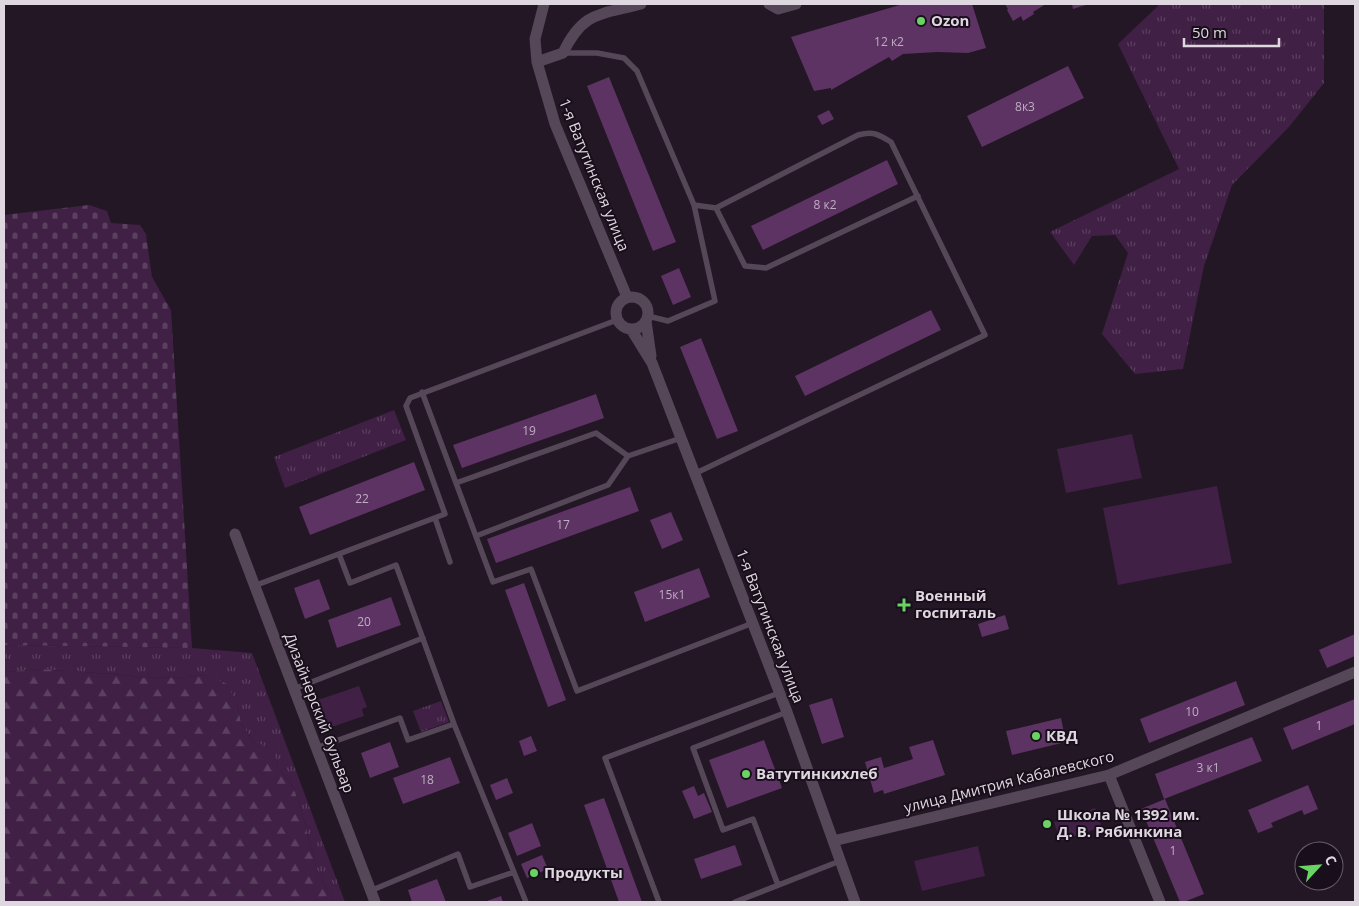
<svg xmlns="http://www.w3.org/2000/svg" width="1359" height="906" font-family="'Open Sans',sans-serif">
<defs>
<pattern id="grass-tufts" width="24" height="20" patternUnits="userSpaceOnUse" patternTransform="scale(1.25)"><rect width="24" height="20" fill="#402045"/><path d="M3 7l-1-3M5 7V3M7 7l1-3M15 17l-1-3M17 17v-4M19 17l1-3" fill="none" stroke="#5b4060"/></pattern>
<pattern id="forest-firs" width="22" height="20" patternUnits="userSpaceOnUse" patternTransform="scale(1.25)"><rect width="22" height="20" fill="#402045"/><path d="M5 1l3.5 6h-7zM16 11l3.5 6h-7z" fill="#5b4060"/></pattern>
<pattern id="cemetery-stones" width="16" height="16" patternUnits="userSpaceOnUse" patternTransform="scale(1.25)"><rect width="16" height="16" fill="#402045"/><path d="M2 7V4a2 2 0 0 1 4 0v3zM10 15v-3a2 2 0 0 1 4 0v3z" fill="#5b4060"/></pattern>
</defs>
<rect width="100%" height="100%" fill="#231725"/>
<path fill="url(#grass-tufts)" d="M1157 4H1324V83L1289 127 1232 185 1204 266 1183 369 1135 374 1102 334 1128 253 1115 235 1092 236 1074 265 1050 232 1179 169 1118 44 1158 6Z
M394 410 406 440 285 488 274 457Z
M4 645 192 648 252 653 345 902H333L316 867 300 805 292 785 278 768 273 750 253 741 241 723 237 703 208 675 187 677 145 678 125 675 40 669 4 672Z
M441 701 449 722 421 732 413 711Z"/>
<path fill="url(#forest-firs)" d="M40 669 125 675 145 678 187 677 208 675 227 684 237 703 241 723 253 741 273 750 278 768 292 785 300 805 316 867 333 902H4V672Z"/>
<path fill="url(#cemetery-stones)" d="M89 205 107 211 111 223 140 225 146 234 152 277 171 310 192 648 4 645V215Z"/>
<path fill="#402045" d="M1132 434 1142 478 1066 493 1057 449Z
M1217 486 1232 563 1118 585 1103 508Z
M359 686 367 707 362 709 364 716 326 729 315 701Z
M1095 808 1102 827 1060 841 1054 822Z
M978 846 985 876 922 891 914 861Z"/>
<path fill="#5d3363" d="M903 4H972L986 48 968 53 938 52 903 54 892 61 889 57 831 90V88L814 91 791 37Z
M1005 4H1046L1033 12 1034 14 1023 21 1021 16 1013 21 1007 10 1008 9Z
M1072 4H1089L1073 9Z
M1068 66 1084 98 982 147 967 116Z
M609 77 676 242 653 251 587 86Z
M829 110 834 119 822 125 817 116Z
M887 160 898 184 763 250 751 226Z
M679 268 691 297 673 305 661 276Z
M931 310 941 330 805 396 795 376Z
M701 338 738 431 717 439 680 347Z
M596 394 604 418 462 468 453 445Z
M414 462 425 490 310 535 299 507Z
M630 487 639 511 496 563 487 539Z
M671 512 683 540 662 549 650 520Z
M699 568 710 597 645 622 634 592Z
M319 579 330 609 305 619 294 588Z
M524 583 566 700 548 707 505 590Z
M391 597 401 625 337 648 328 620Z
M1005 615 1009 629 982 637 978 624Z
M1355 634V656L1327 668 1319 650Z
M1236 681 1245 705 1149 743 1140 719Z
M832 698 844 737 822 744 809 705Z
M1355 699V724L1292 750 1283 728Z
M1061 718 1066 742 1012 755 1006 731Z
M531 736 537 751 524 756 519 741Z
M1252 737 1262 761 1164 799 1155 774Z
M764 740 782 788 727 808 709 760Z
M933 740 945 775 884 794 883 790 874 793 865 762 881 757 884 768 913 759 909 747Z
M390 742 399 767 370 778 361 753Z
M450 757 460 783 403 804 393 778Z
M507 778 513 793 496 800 490 785Z
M1308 785 1318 809 1304 815 1302 810 1271 823 1273 827 1258 833 1248 810Z
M694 786 698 796 704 793 712 812 694 819 682 791Z
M604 798 642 902H619L584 805Z
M1165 799 1204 894 1184 902H1180L1141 809Z
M532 823 541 846 517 856 508 833Z
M735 845 742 865 701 879 694 859Z
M542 855 548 869 527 878 521 864Z
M437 879 446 902H412L408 890Z
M501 896 503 902H484Z"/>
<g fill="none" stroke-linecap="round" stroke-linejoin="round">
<path stroke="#554757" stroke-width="5.5" d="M563 53H597L624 58 637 71 694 205 715 301 668 321 648 316
M716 208 745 266 766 268 918 196
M422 392 493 582 531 569 577 691 753 623
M628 456 681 438
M694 474 985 335 891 142C878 134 873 131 858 135L716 208 694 205
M456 483 596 433 628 456 608 485 476 536
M435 518 450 562
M339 554 350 583 396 565 454 724 526 902
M254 586 445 514 406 406 410 398 617 320
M294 689 423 638
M316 748 400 718 408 740 454 724
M778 885 753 819 723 830 693 748 787 712
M370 891 458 854 470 887 514 872
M659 902 605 758 779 693
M735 902 840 861"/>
<path stroke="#554757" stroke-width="11" d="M544 4 535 39 537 62 555 124 627 297
M769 4 778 9 796 4
M537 62 563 53C583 11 600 15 641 4
M616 313a16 16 0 1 1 32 0a16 16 0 1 1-32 0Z
M646 321 651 356
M631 329 652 363 787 712 855 902
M235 534 375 902
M1109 775 1160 902
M833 841 1109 775 1355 672"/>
</g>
<g fill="#6ad363" stroke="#190e1b" stroke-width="2">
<circle cx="921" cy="21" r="5"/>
<path d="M901.5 597.5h5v5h5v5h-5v5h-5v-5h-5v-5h5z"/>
<circle cx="1036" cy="736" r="5"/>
<circle cx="746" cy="774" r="5"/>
<circle cx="1047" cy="824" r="5"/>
<circle cx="534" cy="873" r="5"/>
</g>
<g text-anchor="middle" stroke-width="4" stroke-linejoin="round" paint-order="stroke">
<g font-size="12" fill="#beaec1">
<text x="889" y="46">12 к2</text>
<text x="1025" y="111">8к3</text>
<text x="825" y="209">8 к2</text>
<text x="529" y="435">19</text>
<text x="362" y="503">22</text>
<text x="563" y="529">17</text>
<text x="672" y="599">15к1</text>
<text x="364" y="626">20</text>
<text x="1192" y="716">10</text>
<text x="1319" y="730">1</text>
<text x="1208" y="772">3 к1</text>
<text x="427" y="784">18</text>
<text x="1173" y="855">1</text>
</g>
<g font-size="15" font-weight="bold" fill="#dfd7e0" stroke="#190e1b" text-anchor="start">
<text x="931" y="26">Ozon</text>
<text x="915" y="601">Военный<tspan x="915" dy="17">госпиталь</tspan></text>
<text x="1046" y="741">КВД</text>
<text x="756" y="779">Ватутинкихлеб</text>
<text x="1057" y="820">Школа № 1392 им.<tspan x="1057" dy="17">Д. В. Рябинкина</tspan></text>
<text x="544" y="878">Продукты</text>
</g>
<g font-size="15" fill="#dfd7e0" stroke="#190e1b">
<text transform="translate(594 175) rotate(68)" y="5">1-я Ватутинская улица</text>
<text transform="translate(770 626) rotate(69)" y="5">1-я Ватутинская улица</text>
<text transform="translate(319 713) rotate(69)" y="5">Дизайнерский бульвар</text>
<text transform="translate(1009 782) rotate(-14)" y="5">улица Дмитрия Кабалевского</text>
</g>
</g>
<rect width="1359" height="906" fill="none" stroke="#dfd7e0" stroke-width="10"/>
<g transform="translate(1319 866) rotate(64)"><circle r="24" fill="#190e1b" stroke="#685e6a"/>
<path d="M0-4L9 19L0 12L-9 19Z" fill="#6ad363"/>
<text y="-8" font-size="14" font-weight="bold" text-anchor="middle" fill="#dfd7e0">С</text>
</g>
<path d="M1184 38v8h95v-8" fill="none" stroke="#dfd7e0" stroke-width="2.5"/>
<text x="1192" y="38" font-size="15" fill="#dfd7e0" stroke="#190e1b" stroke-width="4" paint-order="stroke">50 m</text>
</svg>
